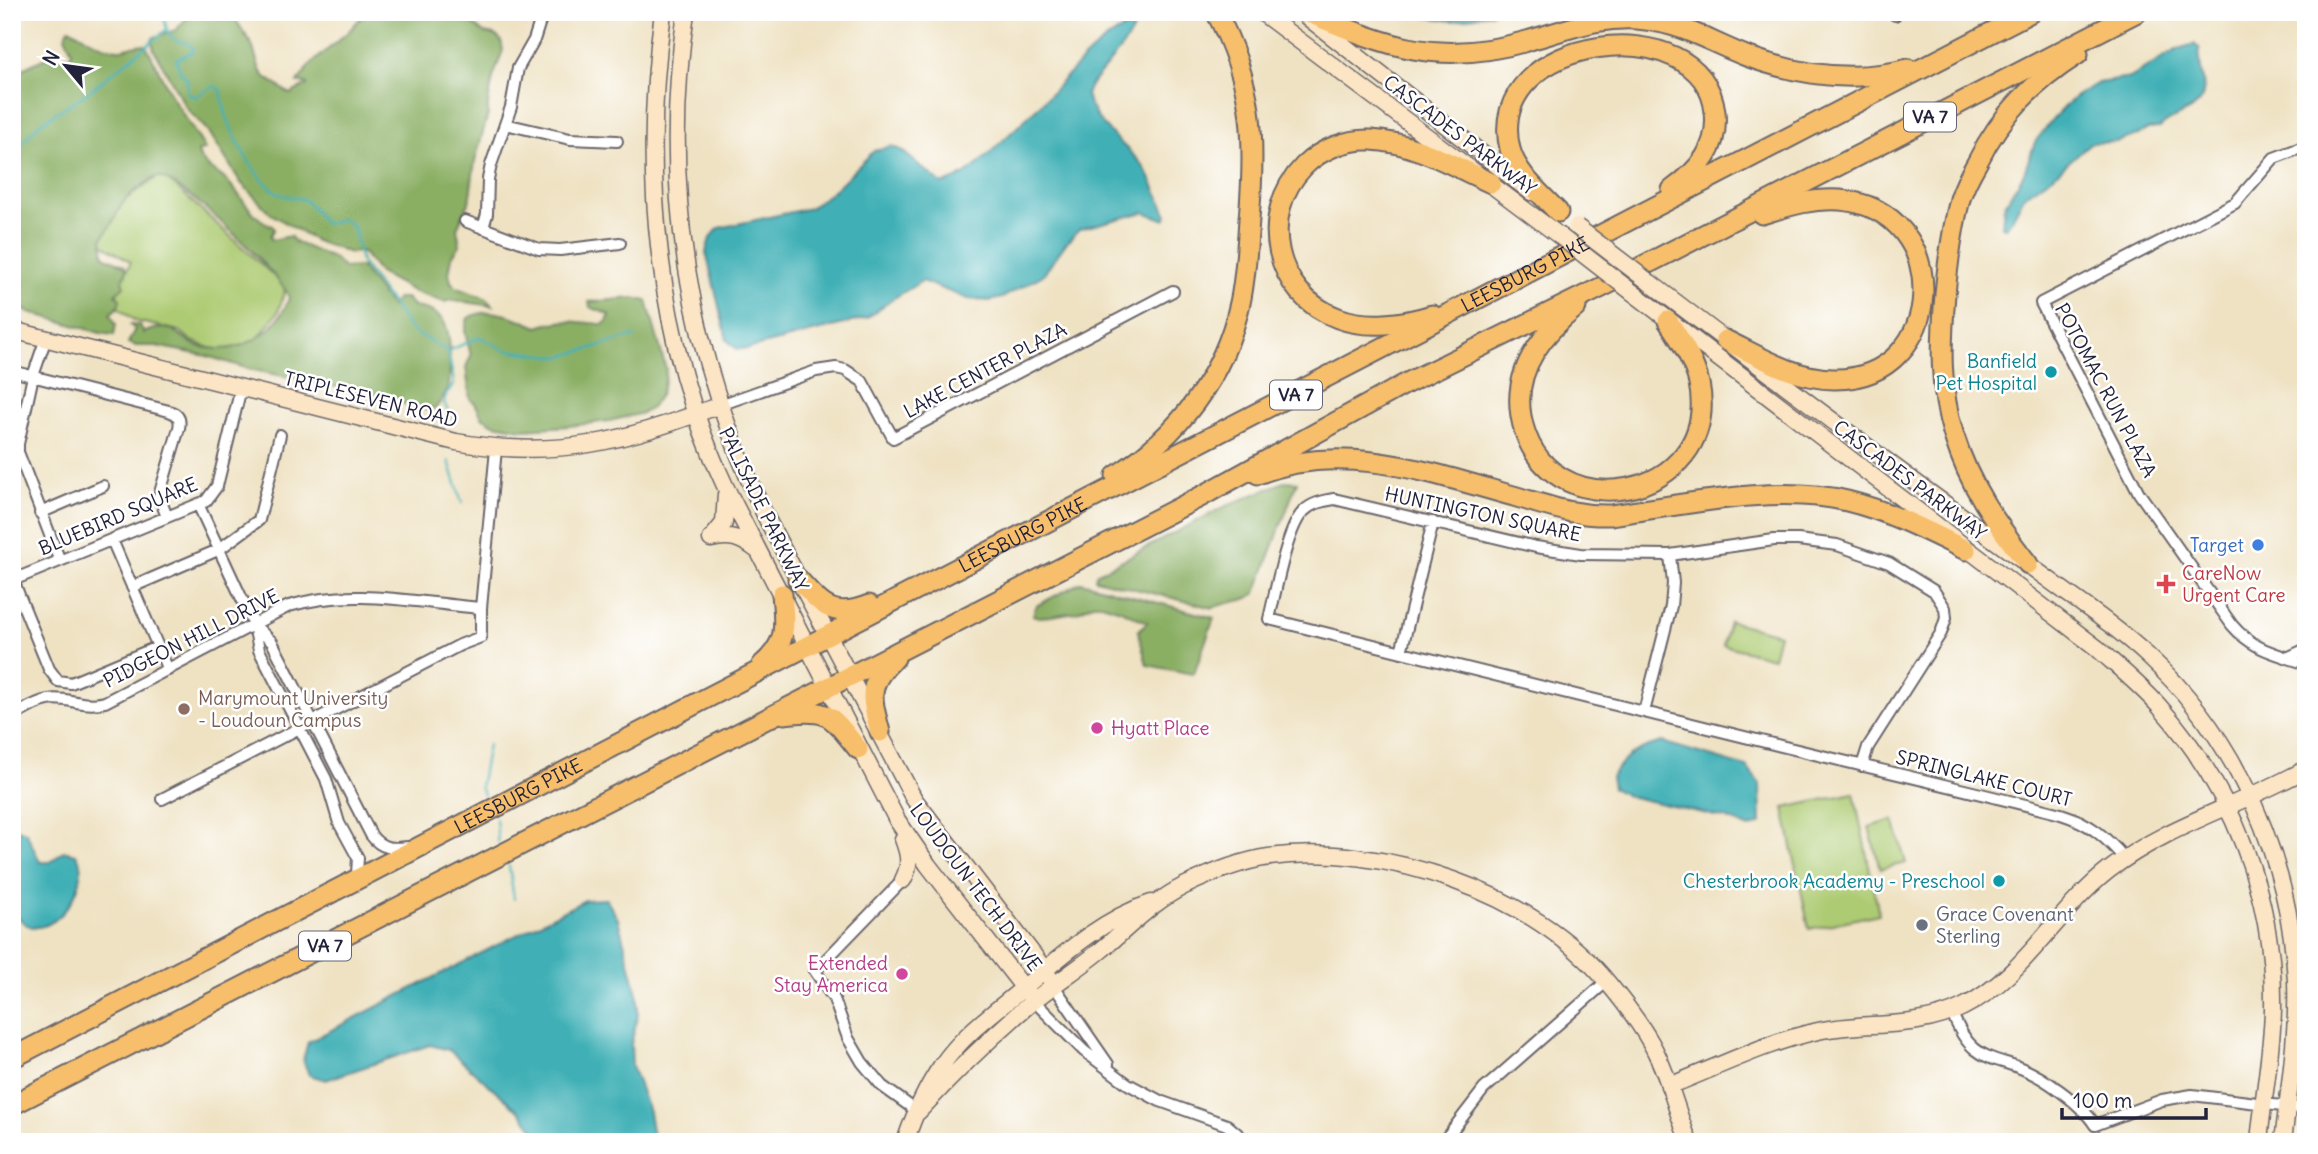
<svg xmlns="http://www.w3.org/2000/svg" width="2318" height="1154" font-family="Delius,sans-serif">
<rect width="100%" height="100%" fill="#fff"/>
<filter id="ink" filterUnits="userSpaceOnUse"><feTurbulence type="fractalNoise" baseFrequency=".0143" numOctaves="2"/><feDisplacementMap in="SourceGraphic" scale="14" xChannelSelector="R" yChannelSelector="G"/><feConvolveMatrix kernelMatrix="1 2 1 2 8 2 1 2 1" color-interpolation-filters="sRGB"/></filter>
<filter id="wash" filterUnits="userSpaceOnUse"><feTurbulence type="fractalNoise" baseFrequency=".00686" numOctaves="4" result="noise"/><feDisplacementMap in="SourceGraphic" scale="28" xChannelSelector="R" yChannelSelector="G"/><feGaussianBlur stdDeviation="1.57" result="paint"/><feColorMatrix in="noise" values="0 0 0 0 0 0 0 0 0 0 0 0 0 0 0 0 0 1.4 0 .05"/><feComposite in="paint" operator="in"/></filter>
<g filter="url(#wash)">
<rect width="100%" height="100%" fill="#efe2c3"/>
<path fill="#adcb72" stroke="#687656" stroke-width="2" d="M162 174 286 287 278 312 255 342 224 353 192 341 180 331 135 321 117 307V292L131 262 96 240 111 209Z
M1729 621 1779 634 1773 658 1723 645Z
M1854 793 1879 914 1809 929 1784 808Z
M1894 820 1906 863 1880 869 1869 827Z"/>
<path fill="#8aaf64" stroke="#566850" stroke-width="2" d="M176 12H227L232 14 252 45 260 70 265 77 290 94 307 85 306 83H297L310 65 348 32 366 12H451L473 24 484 33 495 35 501 40 503 50 493 78 488 103V114L475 161 469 203 457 228 460 245 452 257 449 273 451 282 457 288 485 298 493 306 452 300 444 302 415 292 379 273 364 254 360 252 350 253 316 241 271 214 241 183 209 132 187 109 154 50 152 40 154 37 176 30 186 19 187 15Z
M69 28C84 36 100 48 118 49 128 50 136 42 146 45L172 97 204 147 205 150 198 151C200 166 219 172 229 183 243 198 251 217 272 226L274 229 270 236 272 240 290 236 295 242 335 259 343 268 361 267 391 306 397 298H406L414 307C447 311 450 328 450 358 449 385 453 385 435 409L428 410 351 390 249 369 207 356 156 346H136L128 343 135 329 130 325H140L144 333C150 329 163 327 170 329 180 332 188 343 198 346 237 357 275 336 289 298 285 278 177 175 157 177 153 178 147 183 143 185 116 202 120 215 102 238L104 256 124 265 127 270 122 281 124 286 115 294 120 299 118 307 110 314 116 324 114 335 100 333 12 307V173L19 160 18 155 12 151V74L47 57 70 56 72 52 65 36Z
M634 298 647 301 666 369 665 379 660 395 651 408 643 413 609 421 569 426 522 429 494 424 482 417 475 403 470 399 466 367 471 356 465 331 468 318C490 305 517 318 538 327 565 318 574 322 602 324L606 323 610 315 590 307 589 302Z
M1286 481 1297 482 1256 593C1245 603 1227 601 1213 608L1095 579 1096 574 1222 508Z
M1081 582 1214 618 1195 671 1192 674 1147 665 1138 631 1147 622 1121 610 1102 604H1093L1076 612 1051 616 1039 617 1033 615 1036 606Z"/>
<path fill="#3fb0b6" stroke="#306978" stroke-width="2" d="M1391 12H1494L1453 21Z
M1138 22 1123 46 1089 87 1086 95C1094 122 1117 138 1136 158 1152 174 1157 196 1167 215L1165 220 1144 212 1080 229 1067 242 1043 275 1002 298 989 301 968 299 922 281 891 300 867 318 747 349H737L727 340 706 252 710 238 719 228 810 208 833 191 874 151 891 146 901 150 942 184C966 178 981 162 998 145 1013 131 1027 118 1041 104 1071 73 1096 38 1138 22Z
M2194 44 2200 49C2197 65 2206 79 2203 94 2200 113 2170 115 2160 128L2148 129 2138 135 2117 142 2090 143 2053 176 2024 196 2011 221 2005 227 2002 226 2004 206 2024 173 2035 142 2058 113 2075 97 2098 83 2130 78 2178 49Z
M1662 742 1747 767 1760 784 1761 823 1750 828 1728 819 1628 796 1613 788 1611 777C1626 755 1636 749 1662 742Z
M12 827 26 832 40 862H51L63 851 76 854C97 884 45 953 18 917 16 914 13 912 12 908 11 902 12 893 12 887 12 867 12 847 12 827Z
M606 899 618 919 638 997V1015L631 1044 632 1066 649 1112 654 1142H544L521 1113 449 1050 430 1045 326 1080 309 1075 303 1060 308 1042 585 900Z"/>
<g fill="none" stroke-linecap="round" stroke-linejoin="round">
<path stroke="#3fb0b6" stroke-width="2.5" d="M163 12C166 25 166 38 181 42 192 45 183 40 192 47V52L176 59 181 73 187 78 188 94 195 97 214 86 221 90C224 122 250 175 278 193 286 198 296 196 304 200 313 205 318 218 326 224L344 219 354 228 361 262 412 331 448 351 454 383 446 395 444 403 452 418
M1138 22 1147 12
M12 155 39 124 87 93 166 30
M448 351 480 337 505 350 560 357 635 336
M449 461 462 503
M484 795 480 787 488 745
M496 819 498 842
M509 866 514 899"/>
</g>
</g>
<g filter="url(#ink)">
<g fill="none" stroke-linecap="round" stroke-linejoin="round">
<defs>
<path id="street" d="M1891 12 1895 15
M505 124 570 139 617 141
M2306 146 2274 158 2235 203 2041 303 2139 493 2232 625C2254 651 2276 653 2306 664
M465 221 539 249 560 250 620 243
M483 228 487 214 488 179 491 165 511 107 518 68 534 40 543 12
M46 338 33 376 18 444V452L60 561
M12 371 169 411C178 414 181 419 179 428L159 496 167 517
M720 405 816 371 836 368 845 370 862 381 893 438 1173 291
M198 504 254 625 259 650 326 779 339 823 358 858 357 873 353 878
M40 513 103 486
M112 540 168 670
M12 578 49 669 58 681 71 683 157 647
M13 580 206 501 217 486 241 388
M132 587 218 550 259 520 280 435
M254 625 272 642 371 835C381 849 392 849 408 847
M1401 652 1433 522
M2289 657 2306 649
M1644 712 1671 606 1673 583 1670 555
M12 717C23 711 35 702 48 700 67 696 82 708 105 702L289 606C351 587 418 603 481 608L496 449
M1862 766 1868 747 1941 633 1946 618 1945 608 1934 591 1889 563 1837 545 1798 540H1774L1670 555 1581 554 1536 547 1334 499C1323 501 1312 503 1304 511 1287 526 1275 595 1269 619L1781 746C1875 769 1968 790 2061 814 2090 823 2106 837 2125 859
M162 799 460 645 481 637V608
M903 880 815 971 834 999 848 1038 862 1062 882 1086 918 1112
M1054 986 1108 1064
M1034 1001 1084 1051 1128 1084 1160 1101 1227 1125 1247 1142
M1951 1012C1958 1026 1963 1039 1975 1049 1987 1059 2001 1061 2015 1066 2040 1074 2081 1103 2095 1125L2162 1100 2192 1095 2306 1109
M1443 1142 1484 1089 1607 981"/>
<path id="secondary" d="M663 12C641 172 656 341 726 488L897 820 928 865 1034 1001
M686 12C660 192 689 358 768 521L914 799 1045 970 1054 986
M1261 12 1561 237
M1306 16 1531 192
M1649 282C1752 360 1855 439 1959 514 1995 540 2031 567 2067 593 2095 613 2123 633 2149 657 2238 739 2290 860 2296 981 2298 1035 2289 1088 2283 1142
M1632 292 2097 648C2118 667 2140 685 2159 706 2233 789 2275 898 2273 1009 2272 1053 2263 1097 2259 1142
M12 330 456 442C557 460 626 441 720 405
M711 539 724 523 726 494
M711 539C730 534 741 538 757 550
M903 880C911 864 909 855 903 839
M1669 1086C1718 1067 1767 1042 1818 1031 1866 1021 1917 1030 1963 1007 2024 977 2056 911 2109 870 2167 825 2242 805 2306 769
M918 1112C954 1073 992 1036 1032 1002 1054 984 1078 969 1100 951 1127 929 1152 902 1184 886 1209 874 1241 861 1269 857 1383 842 1534 892 1608 983 1623 1001 1639 1022 1651 1043 1668 1073 1676 1110 1689 1142
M905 1142C914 1115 926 1088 942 1065 961 1037 989 1016 1015 995 1057 960 1099 920 1151 903"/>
<g id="highway">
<path d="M1306 12C1388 46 1437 67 1527 41 1566 30 1604 14 1646 20 1683 24 1712 43 1746 56 1798 75 1855 83 1908 69"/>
<path d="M1558 212C1541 194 1516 173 1510 149 1482 34 1704 6 1715 112 1719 148 1699 170 1672 190"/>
<path d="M1576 307C1542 334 1513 370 1521 416 1542 535 1723 501 1699 383 1694 361 1681 340 1668 321"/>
<path d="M1432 315C1403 324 1367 329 1338 318 1274 295 1257 214 1304 166 1321 149 1347 139 1371 140 1414 142 1453 166 1491 183"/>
<path d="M1725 340C1759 356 1795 379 1834 379 1948 380 1955 210 1840 200 1812 198 1788 206 1762 214"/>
<path d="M1258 474C1343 440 1434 474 1517 497 1551 507 1575 516 1611 515 1684 505 1775 484 1847 501 1889 511 1927 531 1966 550"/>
<path d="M1116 476C1178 435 1224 377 1240 303 1246 276 1247 247 1249 219 1256 139 1254 84 1216 12"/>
<path d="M2028 564C1995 522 1970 487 1954 436 1939 388 1941 344 1945 294 1948 262 1952 230 1960 199 1964 186 1971 173 1978 161 2001 114 2034 82 2078 54"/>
<path d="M798 579C822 605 832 620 869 605"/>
<path d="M762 665C788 643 785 626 782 594"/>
<path d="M784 714C830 708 830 715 858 749"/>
<path d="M880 732C871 697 866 684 895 658"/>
<path id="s1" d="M12 1058 2031 12"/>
<path d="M12 1105 1202 496 1407 383 1602 287 2137 12"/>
</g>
</defs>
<use href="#street" stroke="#6a656b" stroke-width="14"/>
<use href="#secondary" stroke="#6a656b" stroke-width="19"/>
<use href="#highway" stroke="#6a656b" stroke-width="23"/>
<use href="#street" stroke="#fff" stroke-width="10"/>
<use href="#secondary" stroke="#fce5c4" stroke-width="16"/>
<use href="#highway" stroke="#f7bf6c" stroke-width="19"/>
<defs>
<path id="secondary-bridge" d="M1577 227 1649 282
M1561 237 1632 292"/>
</defs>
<use href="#secondary-bridge" stroke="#6a656b" stroke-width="19" stroke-linecap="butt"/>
<use href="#secondary-bridge" stroke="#fce5c4" stroke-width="16"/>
</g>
</g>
<g fill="#0f9aa8" stroke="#fff" stroke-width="2.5">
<circle cx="2051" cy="372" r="7"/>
<circle cx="1999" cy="881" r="7"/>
</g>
<circle fill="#3f7fe0" stroke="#fff" stroke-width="2.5" cx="2258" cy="545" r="7"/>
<path fill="#e0444e" stroke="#fff" stroke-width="2.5" d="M2162.5 573.5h7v7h7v7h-7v7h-7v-7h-7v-7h7z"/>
<circle fill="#8d6e63" stroke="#fff" stroke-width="2.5" cx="184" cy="709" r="7"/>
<g fill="#d1479c" stroke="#fff" stroke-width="2.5">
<circle cx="1097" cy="728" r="7"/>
<circle cx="902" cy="974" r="7"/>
</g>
<circle fill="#6b7280" stroke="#fff" stroke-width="2.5" cx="1922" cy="925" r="7"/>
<g text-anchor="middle" stroke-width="5" stroke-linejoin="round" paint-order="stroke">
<g fill="#fff" stroke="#646476" stroke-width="2">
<rect x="1904" y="102.5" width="52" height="29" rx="5"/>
<rect x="1270" y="380.5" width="52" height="29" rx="5"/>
<rect x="299" y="931.5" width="52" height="29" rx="5"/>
</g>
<g font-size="18" font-weight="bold" fill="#22223b">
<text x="1930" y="123">VA 7</text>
<text x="1296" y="401">VA 7</text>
<text x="325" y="952">VA 7</text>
</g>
<g font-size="19" fill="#22223b" stroke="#fff">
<text transform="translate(1460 135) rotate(37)" y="7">CASCADES PARKWAY</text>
<text dy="7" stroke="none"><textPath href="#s1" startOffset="1704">LEESBURG PIKE</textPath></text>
<text transform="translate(985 370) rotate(-28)" y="7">LAKE CENTER PLAZA</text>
<text transform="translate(2106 390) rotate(62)" y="7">POTOMAC RUN PLAZA</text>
<text transform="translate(371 399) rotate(14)" y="7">TRIPLESEVEN ROAD</text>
<text transform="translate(1910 480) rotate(37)" y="7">CASCADES PARKWAY</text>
<text transform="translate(764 509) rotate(64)" y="7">PALISADE PARKWAY</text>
<text transform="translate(1483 514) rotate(12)" y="7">HUNTINGTON SQUARE</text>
<text transform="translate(118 516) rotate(-23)" y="7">BLUEBIRD SQUARE</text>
<text dy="7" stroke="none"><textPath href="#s1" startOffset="1138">LEESBURG PIKE</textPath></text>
<text transform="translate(191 638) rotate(-27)" y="7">PIDGEON HILL DRIVE</text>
<text transform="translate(1984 778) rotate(14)" y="7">SPRINGLAKE COURT</text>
<text dy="7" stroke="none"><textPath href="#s1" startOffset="570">LEESBURG PIKE</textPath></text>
<text transform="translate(976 887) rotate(53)" y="7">LOUDOUN TECH DRIVE</text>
</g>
<g font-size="19" fill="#0d838f" stroke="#fff" text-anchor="end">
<text x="2037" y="368">Banfield<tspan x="2037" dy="22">Pet Hospital</tspan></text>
<text x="1985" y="888">Chesterbrook Academy - Preschool</text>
</g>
<g font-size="19" fill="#366cbe" stroke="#fff" text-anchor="end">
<text x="2244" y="552">Target</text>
</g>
<g font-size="19" fill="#be3a42" stroke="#fff" text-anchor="start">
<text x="2182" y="580">CareNow<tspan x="2182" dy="22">Urgent Care</tspan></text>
</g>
<g font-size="19" fill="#785e54" stroke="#fff" text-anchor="start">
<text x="198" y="705">Marymount University<tspan x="198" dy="22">- Loudoun Campus</tspan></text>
</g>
<g font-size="19" fill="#b23c85" stroke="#fff" text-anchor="start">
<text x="1111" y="735">Hyatt Place</text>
<text x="888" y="970" text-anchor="end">Extended<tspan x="888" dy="22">Stay America</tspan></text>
</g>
<g font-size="19" fill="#5b616d" stroke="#fff" text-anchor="start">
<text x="1936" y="921">Grace Covenant<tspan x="1936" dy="22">Sterling</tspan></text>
</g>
</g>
<rect width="2318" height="1154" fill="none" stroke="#fff" stroke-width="42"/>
<g transform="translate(66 66) rotate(299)" stroke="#ffffff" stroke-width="5" paint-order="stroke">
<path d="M0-5L12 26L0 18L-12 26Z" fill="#22223b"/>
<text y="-10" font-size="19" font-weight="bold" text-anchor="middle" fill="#22223b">N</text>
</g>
<path d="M2062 1108v10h144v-10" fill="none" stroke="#22223b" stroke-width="3.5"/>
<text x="2073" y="1108" font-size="21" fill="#22223b" stroke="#ffffff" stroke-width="5" paint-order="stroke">100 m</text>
</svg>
